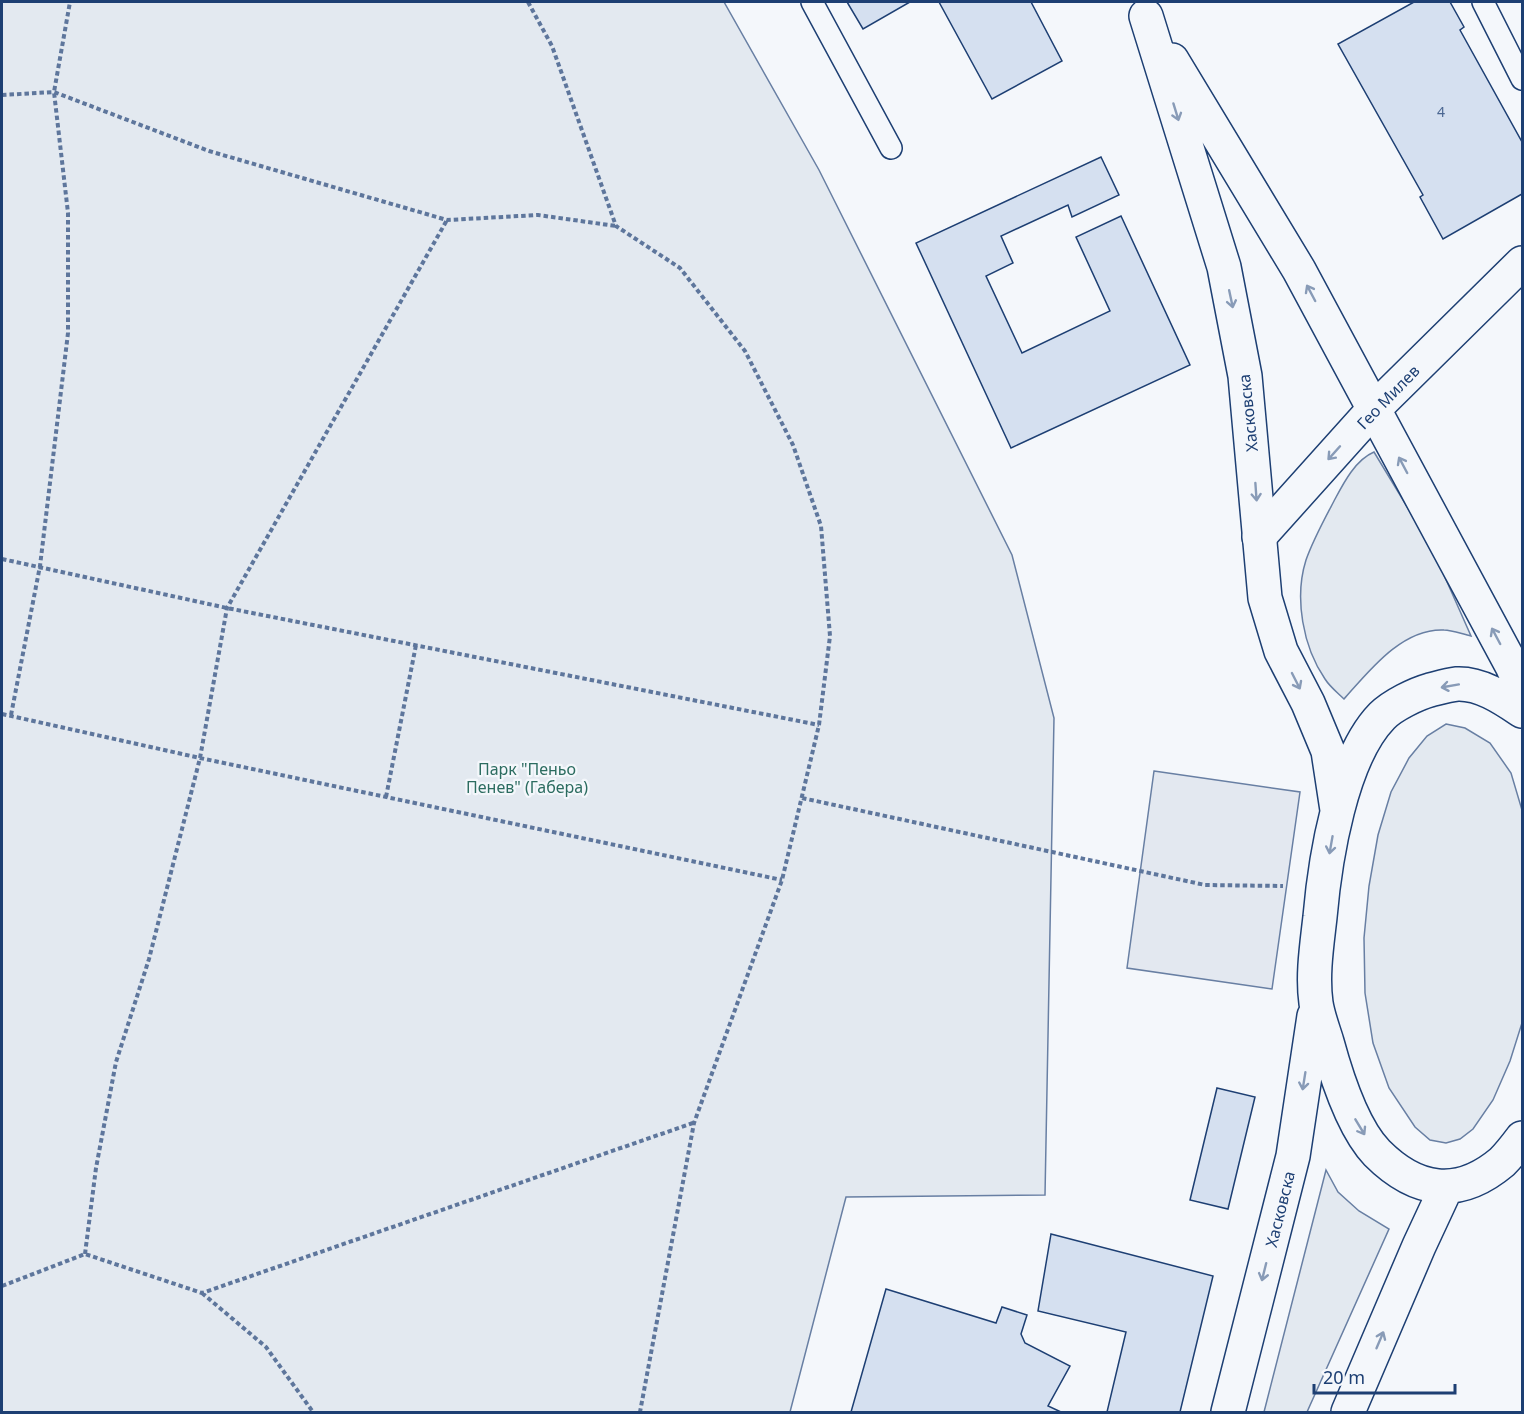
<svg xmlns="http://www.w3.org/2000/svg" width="1524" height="1414" font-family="'Noto Sans',sans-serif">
<rect width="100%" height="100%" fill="#f4f7fb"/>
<path fill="#e3e9f0" stroke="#687fa3" stroke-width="1.5" d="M2 2H724L819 170 1012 555 1054 718 1045 1195 846 1197 790 1412H2Z
M1374 452 1432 548 1471 636C1462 634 1452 630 1444 630 1402 628 1369 671 1344 699 1338 693 1330 687 1325 679 1303 647 1294 598 1306 560 1313 540 1324 520 1334 501 1343 484 1355 460 1374 452Z
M1446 724 1465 728 1490 743 1511 773 1522 810V1023L1510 1061 1493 1100 1473 1129 1460 1139 1446 1143 1430 1140 1415 1127 1389 1088 1373 1043 1365 993 1364 938 1369 886 1378 835 1391 792 1409 758 1427 736Z
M1326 1170 1338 1192 1359 1211 1389 1229 1307 1412H1264Z"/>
<path fill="#e3e8f0" stroke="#687fa3" stroke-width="1.5" d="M1154 771 1300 792 1272 989 1127 968Z"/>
<path fill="#d5e0f0" stroke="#1d3f73" stroke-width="1.5" d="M847 2H910L863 29Z
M939 2H1031L1062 61 992 99Z
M1414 2H1450L1464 27 1460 30 1522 142V194L1443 239 1420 197 1423 195 1338 44Z
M1101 157 1119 195 1072 217 1068 205 1001 236 1013 263 986 276 1022 353 1110 311 1076 237 1121 216 1190 365 1011 448 916 243Z
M1217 1088 1255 1097 1228 1209 1190 1200Z
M1051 1234 1213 1276 1180 1412H1107L1126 1332 1038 1311Z
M886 1289 996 1323 1002 1307 1027 1315 1021 1334 1025 1343 1070 1366 1048 1406 1061 1412H851Z"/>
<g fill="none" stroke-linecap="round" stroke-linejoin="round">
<defs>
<path id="lane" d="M812 2 891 148
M1483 2 1522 79"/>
<path id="street" d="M1259 537 1373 410 1522 263"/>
<path id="primary" d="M1146 16 1224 267 1245 376 1265 598 1281 651 1308 703 1328 751 1337 810
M1172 60 1299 270 1512 666 1522 688
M1522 711C1504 699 1481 683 1457 684 1448 685 1438 688 1430 690 1416 694 1393 705 1382 716 1341 758 1325 859 1320 917 1317 944 1312 975 1316 1003 1318 1016 1323 1029 1327 1042 1336 1075 1353 1128 1377 1153 1416 1192 1458 1199 1502 1162 1509 1155 1516 1146 1522 1138
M1228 1412 1293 1156 1314 1016
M1348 1412 1419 1246 1446 1188"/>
</defs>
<use href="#lane" stroke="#1d3f73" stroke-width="24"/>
<use href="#street" stroke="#1d3f73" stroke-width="36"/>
<use href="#primary" stroke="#1d3f73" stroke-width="36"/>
<path stroke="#5e769c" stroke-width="4" stroke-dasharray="4.5 3" stroke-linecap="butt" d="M528 2 552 46 616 226 680 268 745 351 793 445 821 526 830 636 819 725 782 880 694 1123 640 1412
M2 95 54 92 209 151 447 220 538 215 616 226
M2 559 227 608 819 725
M2 714 200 758 782 880
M11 715 40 566 68 333V213L54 92 70 2
M386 797 416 645
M802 798 1205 885 1283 886
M85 1254 96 1168 116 1062 149 959 200 758 227 608 447 220
M2 1286 85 1254 202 1293 693 1123
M202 1293 266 1347 313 1412"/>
<use href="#lane" stroke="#f4f7fb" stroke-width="21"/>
<use href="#street" stroke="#f4f7fb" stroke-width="33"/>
<use href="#primary" stroke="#f4f7fb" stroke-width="33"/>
</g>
<defs><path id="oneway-shaft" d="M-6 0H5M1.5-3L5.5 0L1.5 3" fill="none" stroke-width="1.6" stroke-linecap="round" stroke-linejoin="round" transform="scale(1.5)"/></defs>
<g stroke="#889bb7">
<use href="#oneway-shaft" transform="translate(1176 112) rotate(73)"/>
<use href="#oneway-shaft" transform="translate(1311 293) rotate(-118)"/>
<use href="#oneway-shaft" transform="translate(1231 299) rotate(78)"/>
<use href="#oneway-shaft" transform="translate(1334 453) rotate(132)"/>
<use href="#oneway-shaft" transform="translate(1403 465) rotate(-118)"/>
<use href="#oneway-shaft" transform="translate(1256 492) rotate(86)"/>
<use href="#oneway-shaft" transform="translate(1496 636) rotate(-118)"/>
<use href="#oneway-shaft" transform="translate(1296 681) rotate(63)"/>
<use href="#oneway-shaft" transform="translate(1450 686) rotate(170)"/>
<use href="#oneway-shaft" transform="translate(1331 845) rotate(100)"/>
<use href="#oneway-shaft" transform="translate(1304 1081) rotate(99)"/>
<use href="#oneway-shaft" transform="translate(1360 1127) rotate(59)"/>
<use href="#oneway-shaft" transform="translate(1264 1272) rotate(104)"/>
<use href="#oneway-shaft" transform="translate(1380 1340) rotate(-67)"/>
</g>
<g text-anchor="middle" stroke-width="4.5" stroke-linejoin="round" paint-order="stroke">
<g font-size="14" fill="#4b6792">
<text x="1441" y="117">4</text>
</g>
<g font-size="16" fill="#1d3f73" stroke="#f4f7fb">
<text transform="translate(1388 397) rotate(-46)" y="6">Гео Милев</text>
<text transform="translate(1248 413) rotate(-96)" y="6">Хасковска</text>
<text transform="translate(1280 1209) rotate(-76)" y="6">Хасковска</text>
</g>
<g font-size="16" fill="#2c6c60" stroke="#f4f7fb">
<text x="527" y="775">Парк "Пеньо<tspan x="527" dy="18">Пенев" (Габера)</tspan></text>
</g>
</g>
<rect width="1524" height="1414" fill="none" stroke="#1d3f73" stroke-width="6"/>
<path d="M1314 1384v9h141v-9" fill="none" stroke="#1d3f73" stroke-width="3"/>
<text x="1323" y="1384" font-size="18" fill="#1d3f73" stroke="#f4f7fb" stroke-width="4.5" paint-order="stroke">20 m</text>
</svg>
